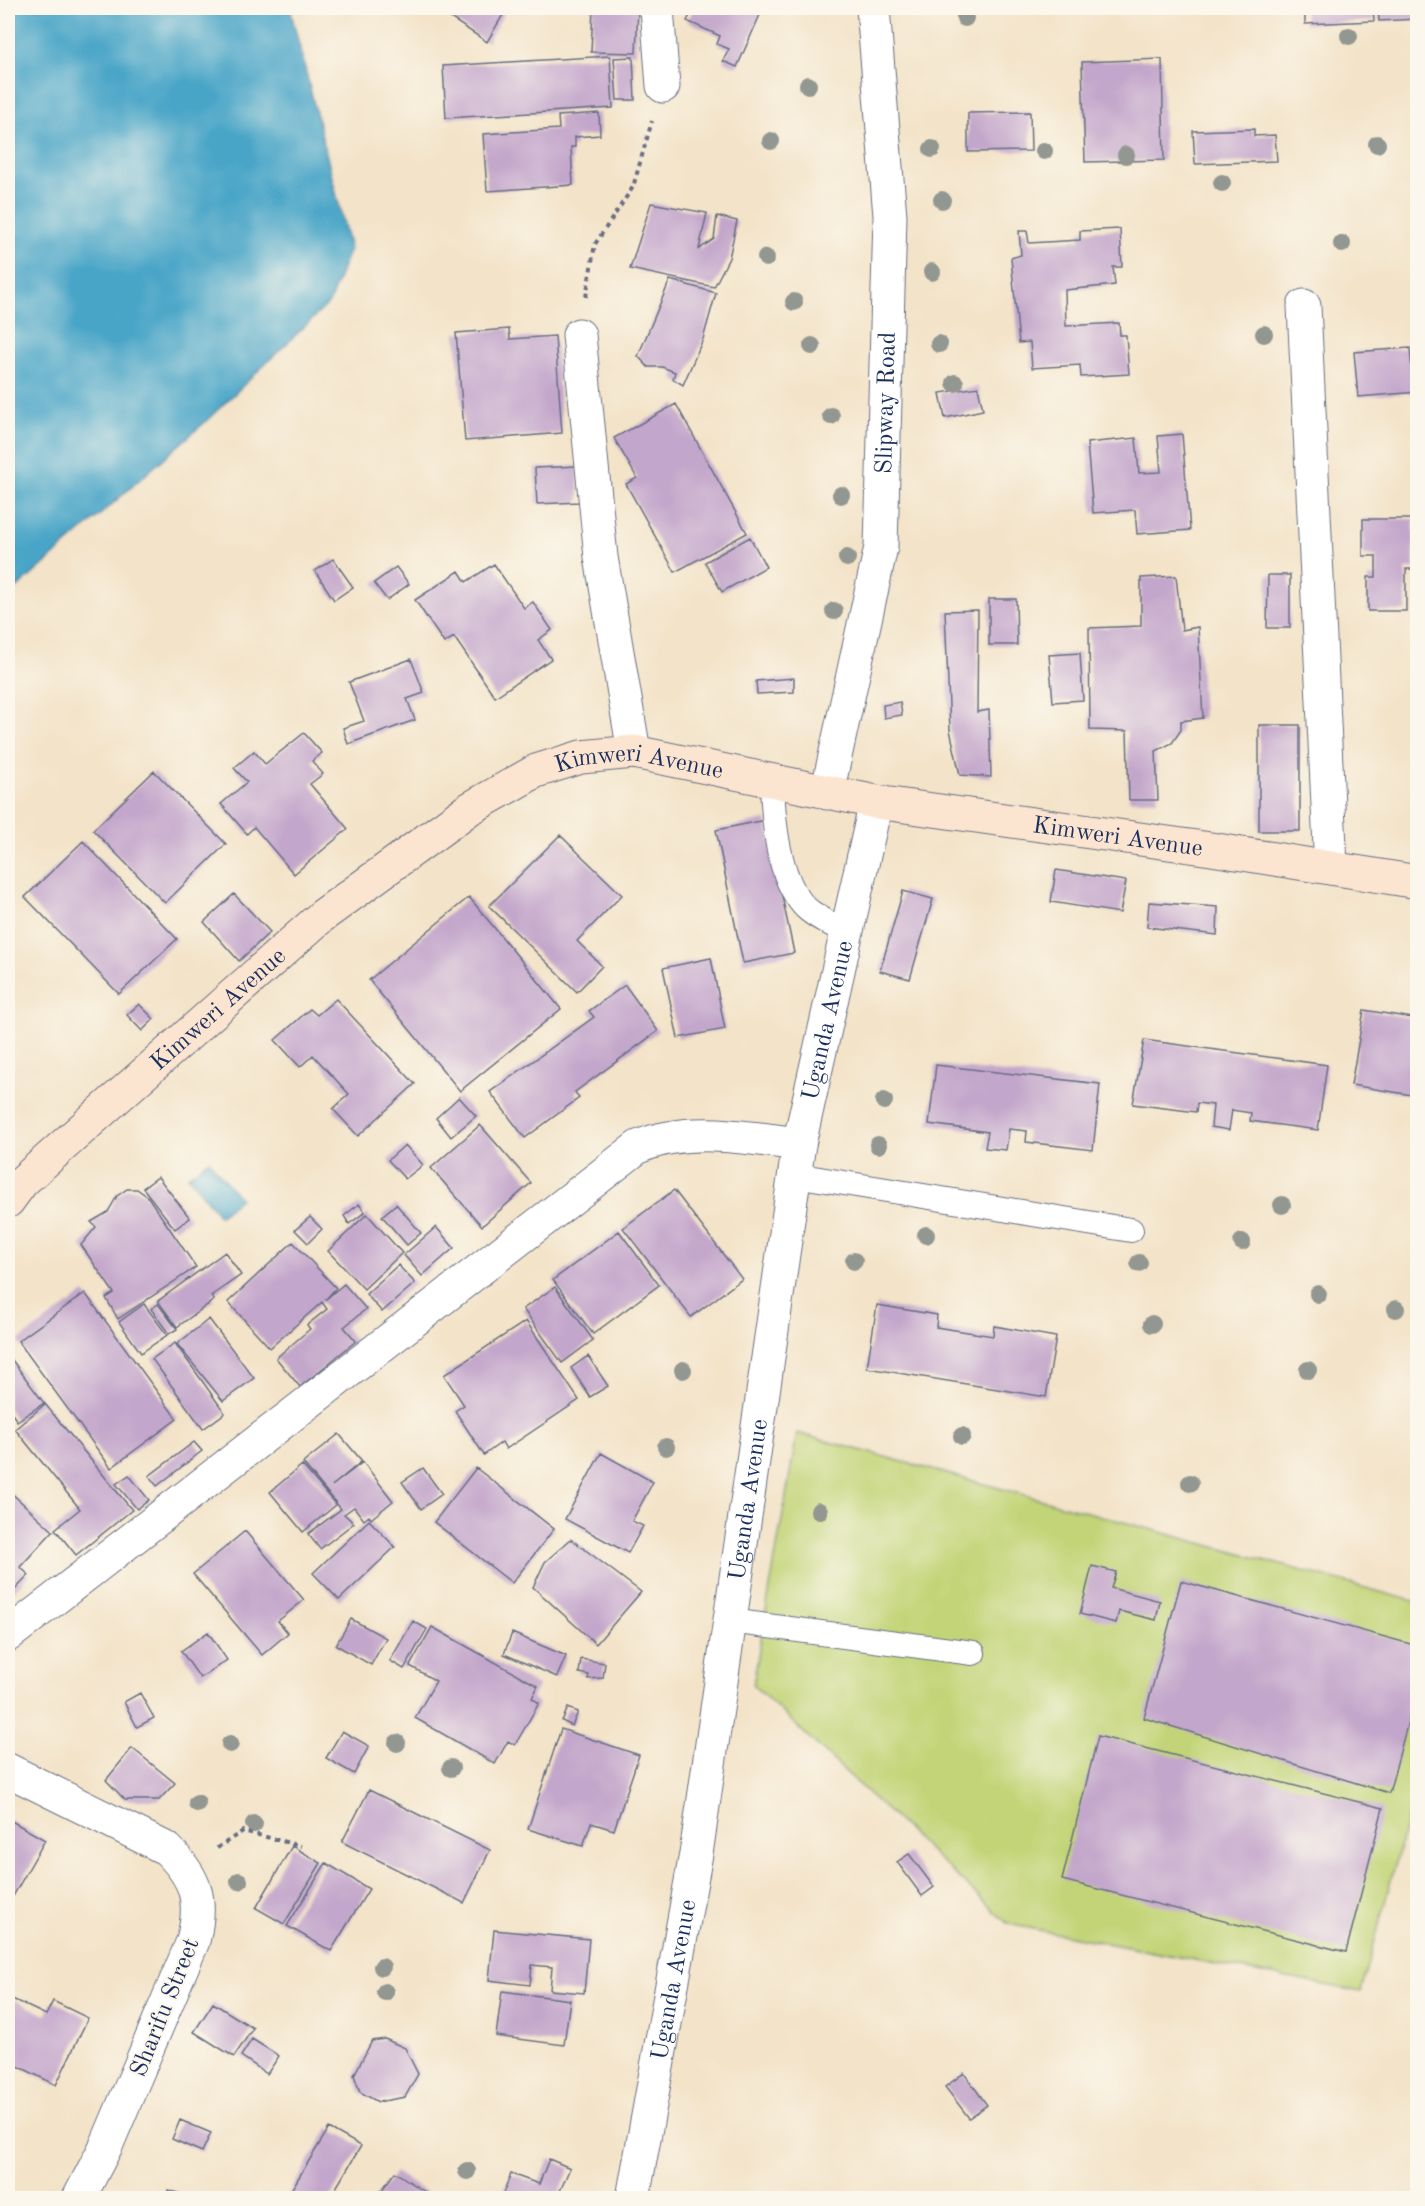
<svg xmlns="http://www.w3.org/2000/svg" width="1425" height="2206" font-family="'Old Standard TT',serif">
<rect width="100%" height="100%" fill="#fbf7ec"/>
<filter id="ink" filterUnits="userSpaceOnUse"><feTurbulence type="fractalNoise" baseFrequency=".0167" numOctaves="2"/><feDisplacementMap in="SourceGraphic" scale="12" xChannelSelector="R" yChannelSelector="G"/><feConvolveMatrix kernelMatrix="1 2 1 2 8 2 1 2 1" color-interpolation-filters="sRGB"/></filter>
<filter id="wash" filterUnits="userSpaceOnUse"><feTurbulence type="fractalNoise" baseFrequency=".008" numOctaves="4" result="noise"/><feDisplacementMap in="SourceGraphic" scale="24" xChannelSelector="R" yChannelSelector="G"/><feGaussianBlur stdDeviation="1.35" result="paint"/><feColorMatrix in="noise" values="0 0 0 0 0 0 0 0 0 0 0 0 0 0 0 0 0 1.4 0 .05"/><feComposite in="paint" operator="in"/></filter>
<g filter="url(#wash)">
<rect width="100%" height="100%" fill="#f3e3c8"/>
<path fill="#c2d477" stroke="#6e826a" stroke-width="1.5" d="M797 1433 1417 1602V1783L1361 1992 1008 1924 753 1685Z"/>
<path fill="#49a5c7" stroke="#326a92" stroke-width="1.5" d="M8 8H290L350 249 329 303 204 423 8 596Z
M209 1160 240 1199 219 1216 188 1176Z"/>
<g id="blocks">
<path fill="#c3a6cb" d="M435 8H507L487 42Z
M593 8H638L636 53 591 52Z
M694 8H763L737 67 723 61 729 49 717 44 720 36 687 21Z
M1305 8H1373L1374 21 1305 24Z
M1378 8H1418V19L1379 21Z
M610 56 613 108 446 118 443 66Z
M633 57 635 100H617L614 58Z
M1162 59 1164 160 1085 162 1082 62Z
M1030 112 1031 151 968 152V113Z
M599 113 600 135 575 137V147H571L573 185 487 191 483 134 559 129 558 116Z
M1254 129V136L1275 135 1277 161 1195 164 1193 131Z
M651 203 707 213 699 249 714 239 717 216 737 221 729 258 714 287 630 269Z
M1120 229 1122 267H1113L1115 285 1065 290 1066 326 1119 323 1120 335H1126L1129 374 1081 377 1080 365 1032 368 1030 342 1019 343 1011 258 1021 255 1019 231H1027L1029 243 1080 240V231Z
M670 280 716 293 703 339 683 385 673 379 675 372 662 367H648L638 356Z
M509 329 510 339 555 336 562 433 465 441 456 333Z
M1410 348 1413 380H1418V392L1358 397 1354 352Z
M978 387 983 410 945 418 940 393Z
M676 404 747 533 675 572 626 484 637 478 614 438Z
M1182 434 1190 530 1137 534 1135 510 1093 513 1087 443 1136 438 1139 473 1161 472 1158 436Z
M578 466 579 502 537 504 535 468Z
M1363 519H1414V569H1406V611H1368V577H1376V556H1363Z
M750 537 766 567 722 592 705 562Z
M333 559 353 587 334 600 315 571Z
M494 564 524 608 533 602 552 630 538 640 551 659 495 697 454 637 444 643 415 600 459 571 466 582Z
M396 567 409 584 387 600 374 583Z
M1268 575H1290V628H1267Z
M1176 576 1182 630 1198 627 1203 718 1181 721V730L1172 743 1156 751 1158 800H1129L1127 731 1090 730 1089 628 1141 626V578Z
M989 599H1016L1017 645H989Z
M978 610 977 712 989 710 991 777 960 775 950 730 945 611Z
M1080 653 1083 700 1053 702 1049 655Z
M411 659 424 693 407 699 415 720 348 744 343 728 364 721 349 682Z
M794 678V692L757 694 756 681Z
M900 702 902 715 884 718 883 705Z
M1412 702H1418V794H1416Z
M1259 725H1300V831H1259Z
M304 733 322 753 312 761 323 774 310 784 348 829 294 874 254 827 247 834 221 804 247 782 234 768 254 751 265 764Z
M154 771 226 844 165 903 93 830Z
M766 820 794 953 743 963 716 830Z
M560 835 622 895 577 941 602 966 577 992 489 906Z
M83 841 177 939 119 994 25 897Z
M1056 870 1126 881 1120 913 1051 902Z
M903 891 933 899 910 979 880 971Z
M234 894 270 932 239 961 204 922Z
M469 897 561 1009 460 1091 369 980Z
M1149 902 1218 907 1217 935 1147 927Z
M711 958 725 1029 678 1038 663 968Z
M625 985 658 1031 575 1092 579 1098 525 1138 490 1092 594 1017 589 1011Z
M336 999 415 1084 358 1136 333 1109 349 1094 313 1055 300 1067 275 1040 310 1009 317 1015Z
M139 1004 154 1019 142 1031 127 1015Z
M1364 1010 1418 1019V1096L1351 1085Z
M1144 1040 1327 1065 1318 1130 1250 1121 1251 1113 1232 1110 1229 1130 1211 1127 1213 1105 1197 1103 1196 1112 1133 1104Z
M936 1065 1100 1084 1093 1150 1026 1142 1027 1131 1009 1129 1006 1150 985 1148 988 1132 929 1124Z
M459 1097 476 1116 451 1137 436 1118Z
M480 1125 531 1183 482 1226 431 1168Z
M405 1145 423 1165 405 1179 388 1160Z
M158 1177 190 1218 175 1229 143 1188Z
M127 1189H137L148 1197 196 1267 118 1319 106 1298 114 1293 81 1245 96 1227 91 1222 108 1212 117 1196Z
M674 1190 742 1279 691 1317 623 1228Z
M359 1204 365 1212 349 1224 344 1216Z
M396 1204 421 1233 407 1245 382 1216Z
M367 1214 402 1253 364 1289 328 1251Z
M310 1217 322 1229 308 1243 295 1230Z
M436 1227 454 1248 422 1276 404 1255Z
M619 1231 659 1285 593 1334 553 1280Z
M293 1242 336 1288 325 1300 344 1284 366 1309 344 1327 356 1341 300 1387 276 1358 310 1329 307 1325 327 1309 322 1302 270 1348 228 1302Z
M225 1252 241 1275 211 1296 214 1300 177 1327 158 1301Z
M398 1265 415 1283 382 1312 366 1294Z
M555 1287 593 1340 562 1363 523 1309Z
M85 1293 177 1419 111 1468 18 1341Z
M144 1304 167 1335 141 1353 119 1322Z
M158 1304 177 1329 169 1334 151 1309Z
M877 1305 937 1315 936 1327 993 1336 994 1326 1056 1337 1046 1397 867 1368Z
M209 1319 254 1378 223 1401 177 1344Z
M526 1321 579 1400 506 1449 502 1442 484 1455 455 1411 464 1405 444 1375Z
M175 1343 225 1413 203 1429 152 1359Z
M9 1356 44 1403 17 1421 8 1408Z
M588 1356 608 1386 590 1397 571 1368Z
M45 1404 132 1510 76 1555 55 1529 80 1509 15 1429Z
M339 1434 362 1461 332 1486 363 1462 393 1501 371 1519 369 1516 364 1520 354 1507 344 1514 354 1523 320 1549 308 1534 341 1509 303 1463Z
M194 1442 202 1451 157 1486 149 1476Z
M601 1453 653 1482 632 1521 643 1526 628 1553 565 1519Z
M302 1465 336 1505 303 1532 270 1492Z
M423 1468 442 1494 421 1509 402 1482Z
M476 1468 554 1529 512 1583 434 1522Z
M129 1475 149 1500 137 1509 116 1484Z
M8 1490 53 1531 20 1567 29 1575 13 1592 8 1587Z
M369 1520 395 1547 339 1600 313 1573Z
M245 1531 304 1600 278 1621 288 1633 262 1655 193 1574Z
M571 1539 641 1592 596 1644 533 1587 545 1562Z
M1092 1566 1116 1572 1111 1588 1160 1601 1156 1620 1119 1611 1116 1623 1080 1614Z
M1181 1581 1418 1646V1684L1389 1793 1144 1718Z
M351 1619 386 1638 371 1665 336 1645Z
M413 1621 427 1629 404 1669 390 1661Z
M432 1627 538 1686 532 1698 539 1703 515 1745 508 1741 495 1764 415 1718 436 1681 410 1666Z
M208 1632 227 1660 200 1678 181 1651Z
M512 1633 566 1656 557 1677 504 1654Z
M581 1659 605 1663 603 1678 588 1679 589 1675 579 1673Z
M140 1693 154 1718 137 1727 124 1702Z
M568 1708 578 1712 572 1726 562 1721Z
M561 1729 639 1755 614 1830 591 1823 583 1846 528 1829Z
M342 1731 369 1746 354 1774 326 1758Z
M1098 1736 1383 1808 1346 1952 1062 1880Z
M132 1748 175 1783 159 1800H125L106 1780Z
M369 1790 490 1850 464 1903 342 1842Z
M8 1819 45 1840 8 1905Z
M292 1846 321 1863 284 1924 256 1908Z
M909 1854 934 1887 922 1896 897 1862Z
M326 1863 369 1889 331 1951 287 1926Z
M494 1930 589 1939 584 1993 550 1990 552 1967 532 1965 530 1985 489 1980Z
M502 1991 570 2000 564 2045 496 2036Z
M8 1997 46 2015 53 2001 88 2018 56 2085 8 2061Z
M213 2003 253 2028 234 2057 194 2032Z
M252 2039 279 2056 267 2074 241 2056Z
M385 2039 405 2048 418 2074 405 2097 378 2102 360 2092 354 2075 372 2041Z
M964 2073 987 2105 969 2118 945 2087Z
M180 2120 211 2133 202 2152 172 2139Z
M329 2128 361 2146 330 2198H293L288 2195Z
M549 2159 570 2168 557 2198H501L511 2174 539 2184Z
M395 2172 434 2198H376Z
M168 2190 193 2198H166Z"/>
</g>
</g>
<g filter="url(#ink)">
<use href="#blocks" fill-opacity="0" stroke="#676e83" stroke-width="1.5"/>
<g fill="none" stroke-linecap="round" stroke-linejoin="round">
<defs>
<path id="lane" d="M772 781C773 819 777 876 804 906 814 917 834 925 847 933
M795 1175 1131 1230
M730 1621 973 1653"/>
<g id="street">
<path d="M657 8 663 86"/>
<path d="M1304 306 1331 868"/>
<path d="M579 335 601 557 634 752"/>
<path id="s1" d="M827 793 881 547 890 216 873 8"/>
<path d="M8 1635 638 1147C689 1125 747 1138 799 1144"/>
<path d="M8 1770 167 1849C197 1879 203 1900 193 1941L106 2146 79 2198"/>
<path id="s2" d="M633 2198 696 1854 799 1144 876 802"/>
</g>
<g id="secondary">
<path id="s3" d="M8 1201 22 1182 322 916 469 809 536 771 581 757 634 752 876 802 1211 849 1418 882"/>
</g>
</defs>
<use href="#lane" stroke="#676e83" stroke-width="26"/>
<use href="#street" stroke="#676e83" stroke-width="35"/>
<use href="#secondary" stroke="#676e83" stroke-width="35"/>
<path stroke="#676e83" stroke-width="4" stroke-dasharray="4.5 4.5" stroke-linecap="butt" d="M586 297 595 244 633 187 652 121
M217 1848 243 1831 301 1846"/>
<use href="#lane" stroke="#fff" stroke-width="24"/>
<use href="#street" stroke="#fff" stroke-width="33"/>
<use href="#secondary" stroke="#fce5d0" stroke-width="33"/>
</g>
<g fill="#939791">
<circle cx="965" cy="18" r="9"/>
<circle cx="1349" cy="36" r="9"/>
<circle cx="808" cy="85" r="9"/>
<circle cx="771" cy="141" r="9"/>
<circle cx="1377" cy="144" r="9"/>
<circle cx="932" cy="149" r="9"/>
<circle cx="1044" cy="151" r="9"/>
<circle cx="1126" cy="155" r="9"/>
<circle cx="1222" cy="183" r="9"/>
<circle cx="942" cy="200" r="9"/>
<circle cx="1342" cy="244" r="9"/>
<circle cx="766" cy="258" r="9"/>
<circle cx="932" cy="272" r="9"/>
<circle cx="794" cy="302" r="9"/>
<circle cx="1264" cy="334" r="9"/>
<circle cx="939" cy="344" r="9"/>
<circle cx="812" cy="346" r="9"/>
<circle cx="955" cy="383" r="9"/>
<circle cx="831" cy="416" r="9"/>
<circle cx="841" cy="495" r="9"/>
<circle cx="847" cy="558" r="9"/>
<circle cx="834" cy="611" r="9"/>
<circle cx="884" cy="1101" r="9"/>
<circle cx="878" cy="1145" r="9"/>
<circle cx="1282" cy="1205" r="9"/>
<circle cx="926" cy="1235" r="9"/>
<circle cx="1242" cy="1242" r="9"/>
<circle cx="854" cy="1261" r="9"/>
<circle cx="1139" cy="1263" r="9"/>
<circle cx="1318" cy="1294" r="9"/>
<circle cx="1396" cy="1309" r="9"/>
<circle cx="1152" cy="1324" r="9"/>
<circle cx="683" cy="1370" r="9"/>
<circle cx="1308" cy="1370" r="9"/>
<circle cx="962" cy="1436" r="9"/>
<circle cx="666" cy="1447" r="9"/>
<circle cx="1190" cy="1483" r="9"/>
<circle cx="819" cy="1511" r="9"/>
<circle cx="397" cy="1743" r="9"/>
<circle cx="230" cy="1744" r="9"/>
<circle cx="451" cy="1768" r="9"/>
<circle cx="197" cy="1803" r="9"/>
<circle cx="254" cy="1824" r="9"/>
<circle cx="239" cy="1881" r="9"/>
<circle cx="382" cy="1967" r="9"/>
<circle cx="385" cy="1992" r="9"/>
<circle cx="467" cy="2171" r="9"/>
</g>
</g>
<g text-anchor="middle" stroke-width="4.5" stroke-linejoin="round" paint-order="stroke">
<g font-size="24" fill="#1b2f5e" stroke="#fbf7ec">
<text dy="8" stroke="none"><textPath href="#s1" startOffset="396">Slipway Road</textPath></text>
<text dy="8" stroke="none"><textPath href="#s3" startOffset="789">Kimweri Avenue</textPath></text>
<text dy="8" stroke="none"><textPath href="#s3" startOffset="1275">Kimweri Avenue</textPath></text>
<text dy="8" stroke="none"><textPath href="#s3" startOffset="285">Kimweri Avenue</textPath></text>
<text dy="8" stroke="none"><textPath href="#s2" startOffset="1194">Uganda Avenue</textPath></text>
<text dy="8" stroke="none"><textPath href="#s2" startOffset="708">Uganda Avenue</textPath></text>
<text dy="8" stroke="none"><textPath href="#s2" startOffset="222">Uganda Avenue</textPath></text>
<text transform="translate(164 2007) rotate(-68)" y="8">Sharifu Street</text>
</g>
</g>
<rect width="1425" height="2206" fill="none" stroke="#fbf7ec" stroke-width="30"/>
</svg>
